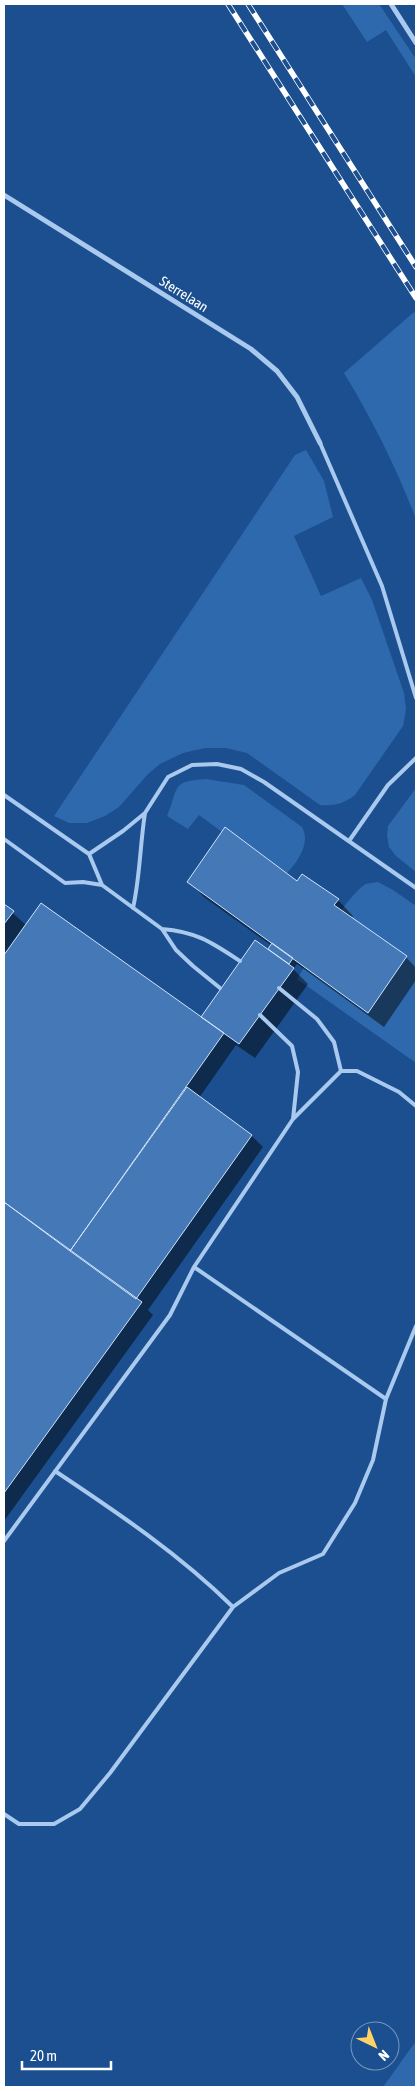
<svg xmlns="http://www.w3.org/2000/svg" width="420" height="2091" font-family="'Asap Condensed',sans-serif">
<rect width="100%" height="100%" fill="#1b4f8f"/>
<path fill="#2e69ad" d="M342 4H379L416 59V77L386 30 367 42Z
M414 312 416 316V519C397 469 372 419 344 373Z
M306 450 324 481 333 517 294 536 321 596 361 578 372 600 404 693 406 709 403 726 355 795C343 804 335 806 320 805L247 753 226 748H205L183 753 160 764 148 774 119 807 105 816 87 823H69L54 816 295 455Z
M206 779 244 785 302 827C311 843 298 861 287 873L225 827 222 832 199 815 188 829 167 816C179 788 170 781 206 779Z
M416 788V872L396 856 389 847 387 835 388 826Z
M378 882 393 890 416 906V1063L297 979C310 959 348 893 366 884 369 883 374 883 378 882Z
M416 2041V2087H383Z"/>
<path fill="#0007" d="M303 876 338 900 353 916 351 919 406 957 416 968V980L384 1027 297 964 293 969 308 984 255 1058 236 1045 199 1098 251 1135 263 1147 148 1310 153 1315 4 1521V905L27 926 206 1022 272 946 204 897 189 881 297 882Z"/>
<path fill="#4478b7" stroke="#cfe3fa" d="M225 827 297 881 302 874 339 899 334 905 407 956 368 1013 187 882Z
M41 903 224 1033 70 1251 4 1202V955Z
M4 904 14 911 4 924Z
M255 940 294 968 239 1044 201 1017Z
M272 943 293 958 289 964 268 949Z
M187 1087 252 1135 136 1299 70 1251Z
M4 1202 142 1302 4 1493Z"/>
<g fill="none" stroke-linecap="round" stroke-linejoin="round">
<path stroke="#a9c9ee" stroke-width="4" d="M320 443 382 586 416 698
M4 795 89 854 102 885
M4 839 65 883 83 882 102 885 162 929 176 950 193 966 220 988
M349 841 388 785 416 758
M89 854 123 831 145 813 168 777 192 765 217 764 241 769 264 782 416 888
M133 908C140 877 140 845 145 813
M162 929C197 932 211 942 240 961
M279 988 317 1019 334 1042 341 1071
M260 1015 292 1046 298 1072 293 1119
M194 1267 386 1399
M55 1471C118 1513 179 1554 233 1607
M4 1541 170 1315 194 1267 293 1119 341 1071H357L399 1092 416 1106
M4 1814 19 1824H54L80 1809 110 1773 233 1607 279 1573 323 1554 355 1503 373 1460 386 1399 416 1326"/>
<path stroke="#a9c9ee" stroke-width="5" d="M391 4 416 43
M4 195 251 349 277 371 297 397 320 443"/>
<defs>
<path id="rail" d="M228 4 416 298
M248 4 416 267"/>
</defs>
<use href="#rail" stroke="#fff" stroke-width="5.5"/>
<use href="#rail" stroke="#1b4f8f" stroke-width="4" stroke-dasharray="11" stroke-linecap="butt"/>
</g>
<g text-anchor="middle" stroke-width="5" stroke-linejoin="round" paint-order="stroke">
<g font-size="14" fill="#fff" stroke="#1b4f8f">
<text transform="translate(184 294) rotate(32)" y="5">Sterrelaan</text>
</g>
</g>
<rect width="420" height="2091" fill="none" stroke="#ffffff" stroke-width="10"/>
<g transform="translate(375 2046) rotate(137)"><circle r="24" fill="#1b4f8f" stroke="#7695bc"/>
<path d="M0-4L9 19L0 12L-9 19Z" fill="#ffd166"/>
<text y="-8" font-size="14" font-weight="bold" text-anchor="middle" fill="#ffffff">N</text>
</g>
<path d="M22 2061v8h89v-8" fill="none" stroke="#ffffff" stroke-width="2.5"/>
<text x="30" y="2061" font-size="15" fill="#ffffff" stroke="#1b4f8f" stroke-width="4" paint-order="stroke">20 m</text>
</svg>
